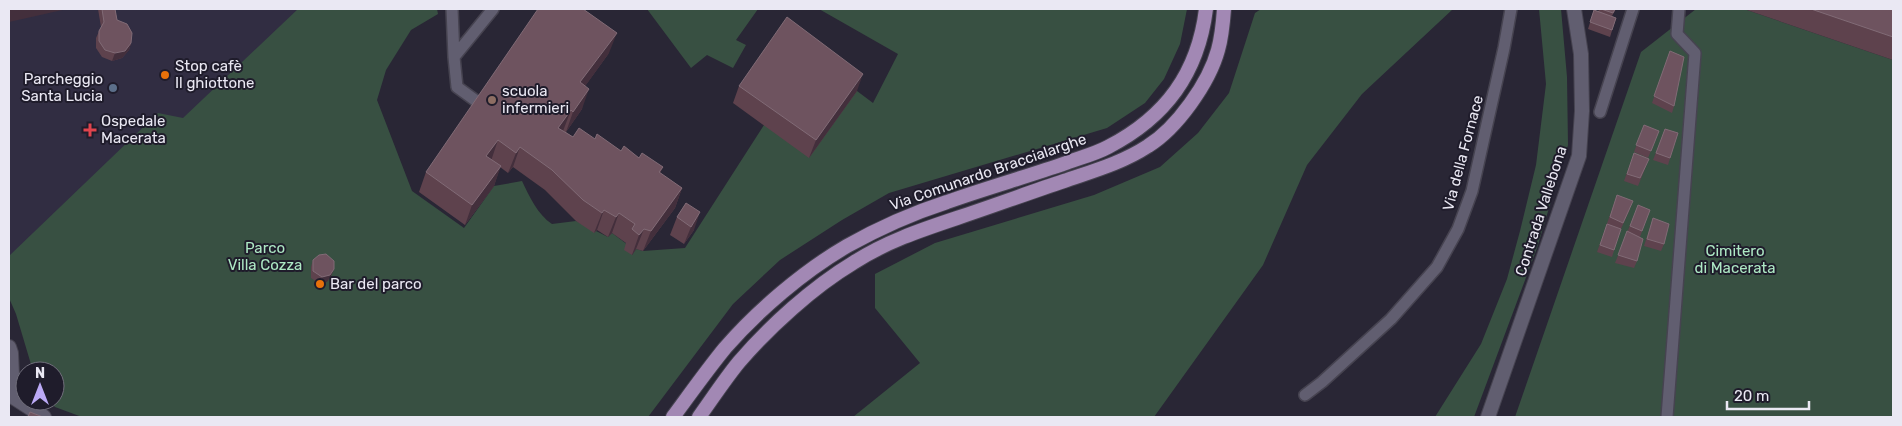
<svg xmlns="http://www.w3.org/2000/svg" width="1902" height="426" font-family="Rubik,sans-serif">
<rect width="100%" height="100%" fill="#292635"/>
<path fill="#312d42" d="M9 9H312L192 125 9 260Z"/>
<path fill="#385042" d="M298 9H437L438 14 411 30 386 70 377 100 412 191 464 228 494 186 522 181C529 196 538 215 552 224L576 221 608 237 612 233 628 245 632 255 636 249 643 251 685 248 764 125 857 91 873 103 898 54 819 9H1187L1180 44 1164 79 1145 103 1107 128 889 193 842 220 780 260 733 304 648 417H82L55 407 50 401H55V371H33L16 314 9 298V256L158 113 183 118Z
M647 9H758L736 40 746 45 733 68 707 55 691 68Z
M1261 9H1453L1362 94 1307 165 1263 265 1154 417H853L920 363 875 308V274L935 243 1094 195 1160 167 1198 133 1229 93 1255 13Z
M1539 9H1561L1567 77 1568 145 1537 248 1474 417H1435L1481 344 1507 279 1520 231 1536 165 1546 84Z
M1696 9H1744L1893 60V417H1515L1641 52Z"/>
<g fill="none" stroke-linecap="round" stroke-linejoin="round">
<defs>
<path id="service" d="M452 9 454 57
M479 103 457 87 454 57 493 9
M1600 112 1633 9
M1305 395 1322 382 1391 319 1437 267 1458 229 1472 191 1504 48 1511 9
M1667 417 1695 53 1677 34 1679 9"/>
<path id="minor" d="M9 347 11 353 13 397 44 417
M1488 417 1579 156 1582 111 1581 54 1574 9"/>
<path id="primary" d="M673 417C690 394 707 370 725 348 758 310 804 271 847 246 881 227 910 214 947 202 986 188 1026 177 1066 163 1079 158 1095 154 1108 147 1166 117 1198 73 1206 9
M699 417C712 399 725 379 739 362 769 327 813 287 853 263 885 242 921 230 957 218 993 206 1028 193 1064 181 1093 171 1122 163 1148 146 1177 128 1209 83 1218 50 1222 36 1223 23 1224 9"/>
</defs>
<use href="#service" stroke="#464350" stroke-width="14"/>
<use href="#minor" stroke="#464350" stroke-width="16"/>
<use href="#primary" stroke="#464350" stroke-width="16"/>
<use href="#service" stroke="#615e70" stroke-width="11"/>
<use href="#minor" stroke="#615e70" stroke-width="14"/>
<use href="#primary" stroke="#a288b4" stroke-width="14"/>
</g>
<path fill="#5e424d" d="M98 9H115L117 20 131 43 129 50 122 58 112 61 102 57 96 48V38L101 27Z
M1599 9H1616L1612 16 1616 18 1610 37 1588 29 1594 10 1598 12Z
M1744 9H1893V60Z
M1670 51 1674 106 1672 113 1652 103Z
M609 53 585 86 582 109 566 132 573 137 595 139 621 151 639 158 663 167 660 173 682 188 675 208 643 251 636 249 632 255 624 250 626 243 612 233 608 237 597 230 594 233 576 221 545 190 513 167 508 173 500 167 494 186 465 225 419 192 426 172Z
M739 86 857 91 809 158 733 103Z
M1644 125 1659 131 1648 158 1634 152Z
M1665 129 1678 133 1668 165 1653 160Z
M1634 153 1649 159 1638 186 1624 181Z
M1617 195 1630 209 1621 229 1612 257 1597 252Z
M686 203 694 230 684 244 670 235 677 217Z
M1638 205 1650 210 1640 237 1637 261 1634 268 1615 263Z
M1653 218 1664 244 1661 251 1644 246Z
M313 260 334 269 331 276 327 282 320 284 311 278V267Z"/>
<path fill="#432f3c" d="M9 9H67L9 22Z
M617 33 609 53 573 103 580 82Z
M131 43 129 50 122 58 112 61 115 53Z
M863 74 857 91 809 158 816 140Z
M589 89 582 109 566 132 573 112Z
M571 110 563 131 558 128Z
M498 140 491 161 486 156Z
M520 147 513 167 508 173 516 153Z
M501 166 494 186 465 225 472 205Z
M682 188 675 208 643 251 651 231Z
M604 210 597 230 594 233 602 213Z
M700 212 694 230 684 244 691 227Z
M619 213 612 233 608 237 616 217Z
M644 229 636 249 632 255 639 235Z
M334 269 331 276 327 282 320 284 322 277Z"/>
<path fill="#6e535f" stroke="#816b76" d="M102 9H115L117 20 127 24 132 33 131 43 125 51 115 53 105 50 99 41V31L104 22Z
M538 9H583L617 33 580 82 589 89 573 112 571 110 558 128 573 137 579 128 595 139 597 134 621 151 624 146 639 158 642 153 663 167 659 172 682 188 651 231 644 229 639 235 632 229 635 224 619 213 616 217 604 210 602 213 583 200 552 170 520 147 516 153 498 140 486 156 501 166 472 205 426 172Z
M1601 9H1615L1613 13Z
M1811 9H1893V37Z
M1594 10 1616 18 1612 30 1590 22Z
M787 17 863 74 816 140 739 86Z
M1670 51 1684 57 1674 106 1654 96Z
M1644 125 1659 131 1651 151 1636 145Z
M1665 129 1678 133 1670 158 1656 153Z
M1634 153 1649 159 1640 178 1627 174Z
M1617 195 1633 201 1623 223 1610 217Z
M686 203 700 212 691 227 677 217Z
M1638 205 1650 210 1642 231 1630 226Z
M1653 218 1669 224 1664 244 1647 239Z
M1607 224 1621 229 1614 250 1600 245Z
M1627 231 1643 239 1637 261 1618 255Z
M326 254 334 261V269L330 275 322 277 313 271V260L319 255Z
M30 412 43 417H28Z"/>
<g fill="#e8710a" stroke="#1f1c2b" stroke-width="2">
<circle cx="165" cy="75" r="5"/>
<circle cx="320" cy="284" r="5"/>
</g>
<circle fill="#5c6f8a" stroke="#1f1c2b" stroke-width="2" cx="113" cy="88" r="5"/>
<circle fill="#8d6e63" stroke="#1f1c2b" stroke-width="2" cx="492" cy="100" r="5"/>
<path fill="#e0444e" stroke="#1f1c2b" stroke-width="2" d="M87.5 122.5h5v5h5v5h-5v5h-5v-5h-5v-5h5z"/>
<g text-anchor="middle" stroke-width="4" stroke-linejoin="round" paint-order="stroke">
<g font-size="15" fill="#eae8f3" stroke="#1f1c2b" text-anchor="start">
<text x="175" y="71">Stop cafè<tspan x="175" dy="17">Il ghiottone</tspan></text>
<text x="103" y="84" text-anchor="end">Parcheggio<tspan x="103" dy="17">Santa Lucia</tspan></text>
<text x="502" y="96">scuola<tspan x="502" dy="17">infermieri</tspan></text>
<text x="101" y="126">Ospedale<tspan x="101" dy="17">Macerata</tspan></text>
<text x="330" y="289">Bar del parco</text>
</g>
<g font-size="15" fill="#eae8f3" stroke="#1f1c2b">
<text transform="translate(1463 153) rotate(-75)" y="5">Via della Fornace</text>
<text transform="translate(988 172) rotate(-19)" y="5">Via Comunardo Braccialarghe</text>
<text transform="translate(1541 211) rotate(-72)" y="5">Contrada Vallebona</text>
</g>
<g font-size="15" fill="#ade8c4" stroke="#1f1c2b">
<text x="265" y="253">Parco<tspan x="265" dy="17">Villa Cozza</tspan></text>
<text x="1735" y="256">Cimitero<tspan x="1735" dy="17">di Macerata</tspan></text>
</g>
</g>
<rect width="1902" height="426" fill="none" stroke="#eae8f3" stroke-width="20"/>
<g transform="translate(40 386)"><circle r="24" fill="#1f1c2b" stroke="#706e7b"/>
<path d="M0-4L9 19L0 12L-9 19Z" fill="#bcaaf6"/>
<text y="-8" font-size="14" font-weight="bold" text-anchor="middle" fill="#eae8f3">N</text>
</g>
<path d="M1727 401v8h82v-8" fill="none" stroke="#eae8f3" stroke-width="2.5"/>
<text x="1734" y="401" font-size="15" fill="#eae8f3" stroke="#1f1c2b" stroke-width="4" paint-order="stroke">20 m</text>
</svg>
